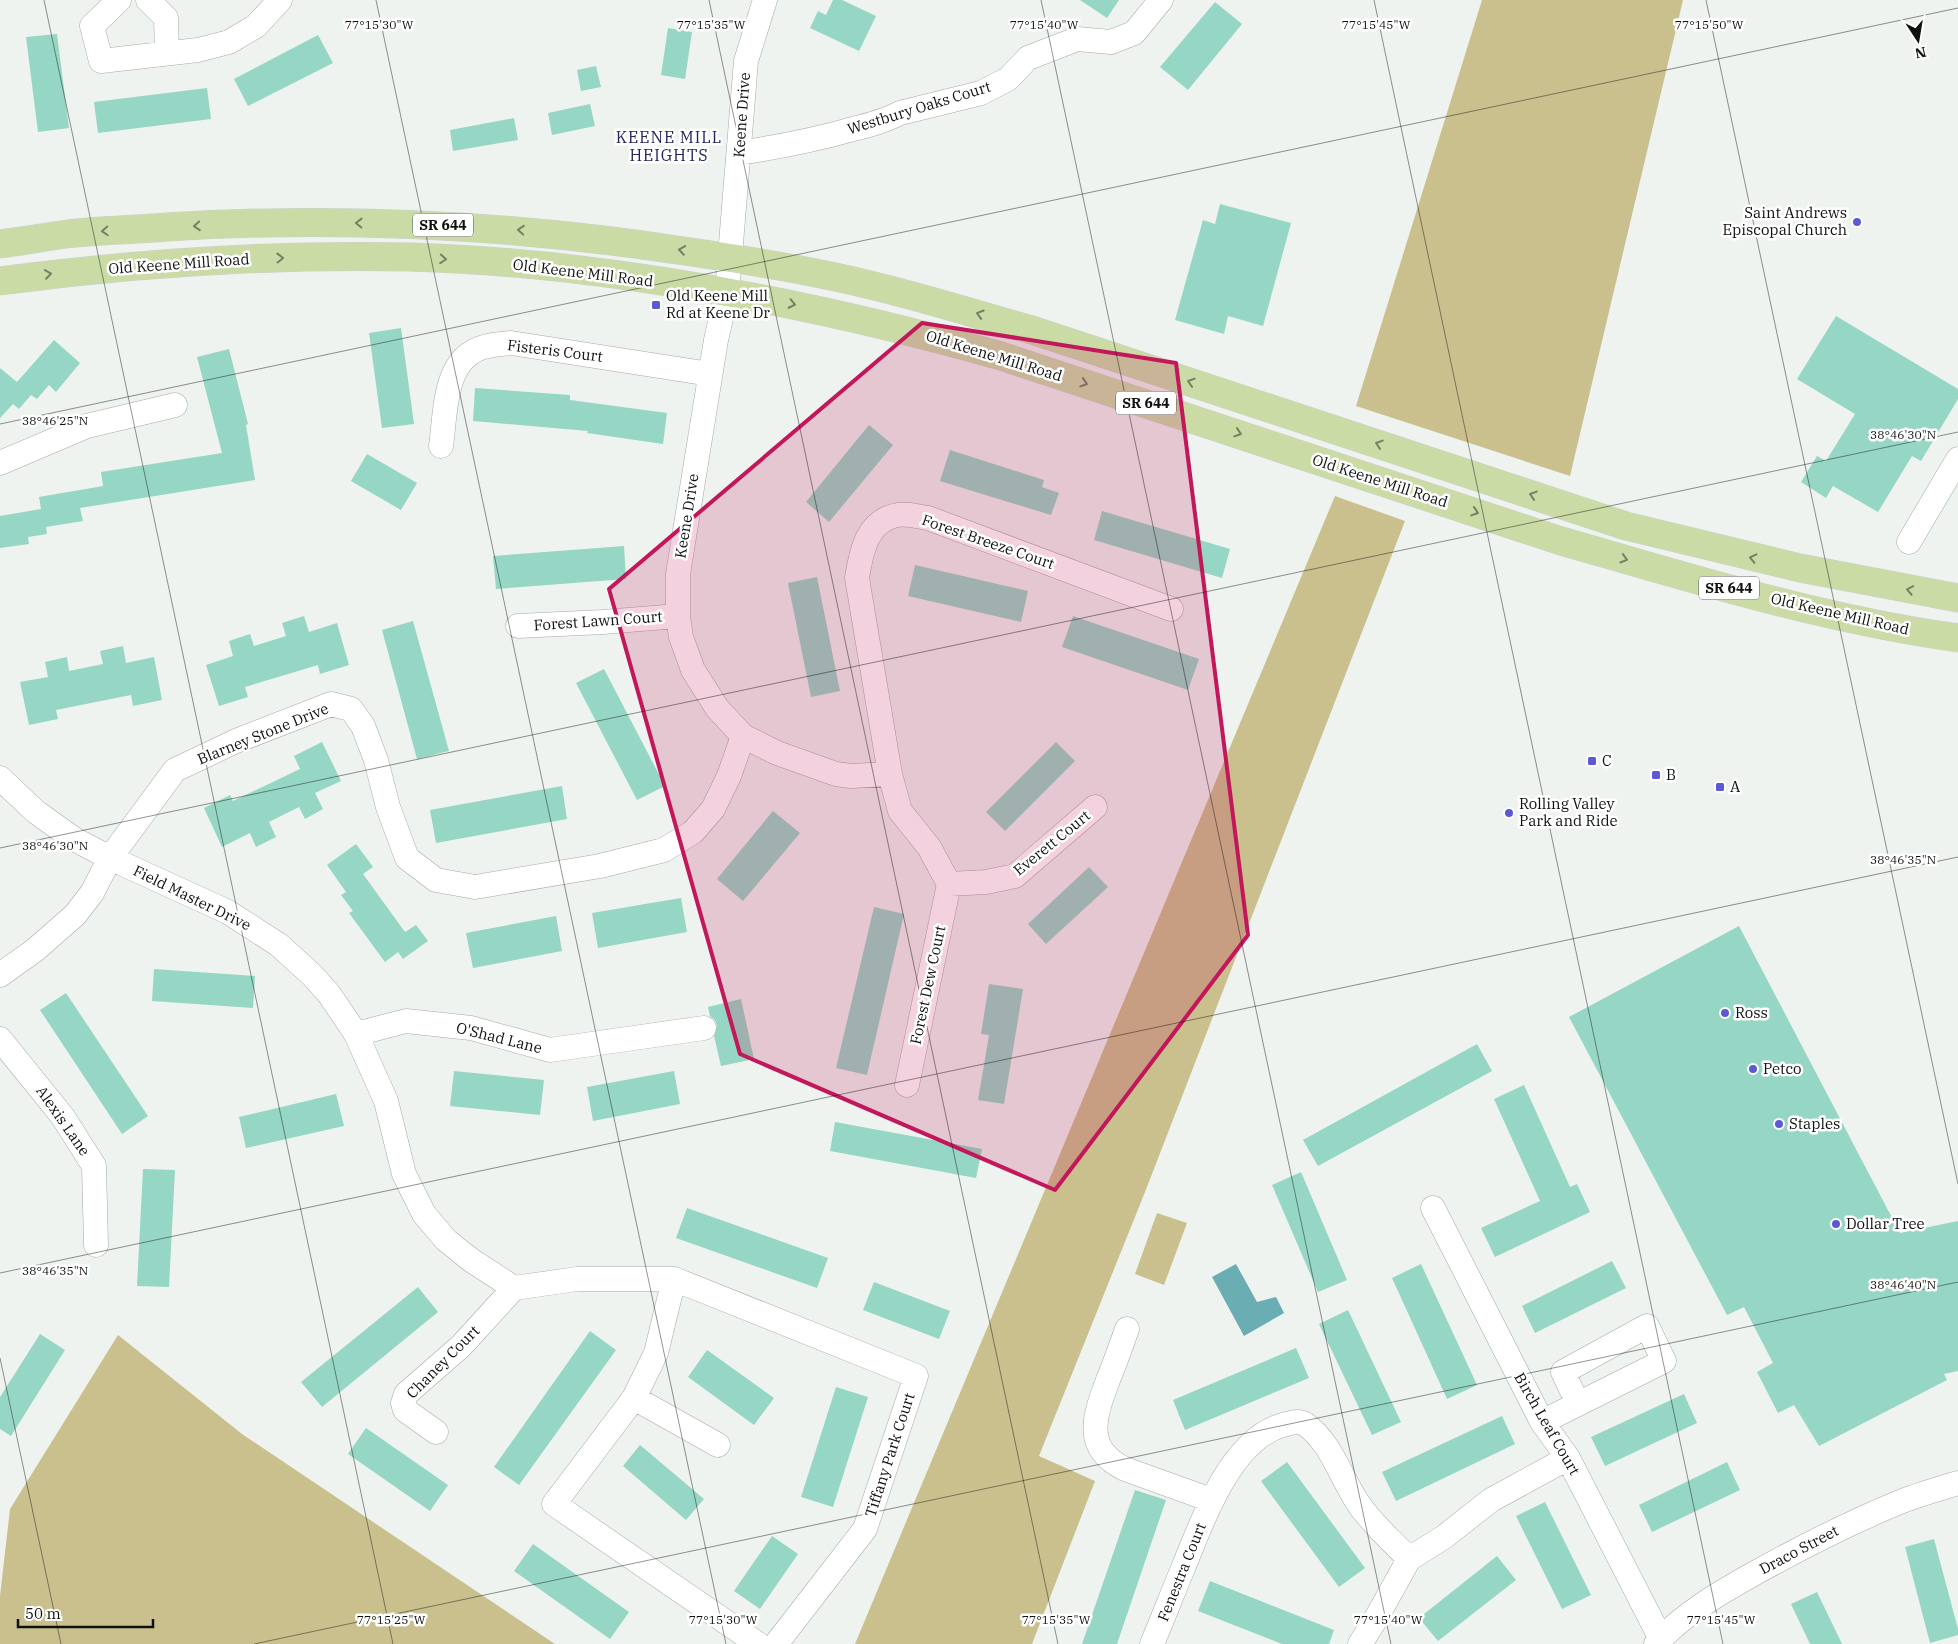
<svg xmlns="http://www.w3.org/2000/svg" width="1958" height="1644" font-family="'IBM Plex Serif',serif">
<rect width="100%" height="100%" fill="#eef3ef"/>
<path fill="#cac08e" d="M1482 0H1683L1570 476 1356 406Z
M1335 496 1405 521 1145 1192 1039 1456 1095 1481 1032 1644H855Z
M1157 1213 1187 1223 1164 1285 1135 1274Z
M118 1335 242 1434 555 1644H0V1596L10 1509Z"/>
<path fill="#6aaeb3" d="M1236 1264 1257 1302 1276 1297 1284 1313 1244 1336 1212 1277Z"/>
<path fill="#96d6c5" d="M833 0H842L876 16 859 51 810 28 818 11 826 15Z
M1080 0H1119L1107 18Z
M1215 2 1242 24 1188 90 1160 67Z
M668 28 692 32 685 79 661 75Z
M57 34 69 128 38 132 26 37Z
M318 35 333 63 248 106 234 79Z
M596 66 601 87 581 91 577 70Z
M207 88 211 119 98 133 94 102Z
M590 104 595 126 552 135 548 113Z
M514 118 518 140 453 151 450 130Z
M1220 204 1291 223 1263 326 1228 316 1224 334 1175 320 1203 220 1215 224Z
M1836 316 1958 389V399L1921 461 1912 456 1878 512 1833 486 1826 498 1801 482 1817 456 1826 461 1855 414 1797 379Z
M401 328 414 424 382 428 369 333Z
M54 340 80 363 56 392 49 385 37 399 31 395 19 409 13 404 0 418V368L17 382Z
M229 349 248 424 246 425 255 480 80 508 83 521 46 527 47 534 28 537 29 544 0 548V516L41 509 39 497 103 486 101 472 222 453 197 357Z
M475 388 570 395V400L667 413 663 444 587 433 588 431 473 421Z
M869 425 893 445 829 522 806 502Z
M950 450 1044 480 1042 487 1059 493 1051 515 940 481Z
M367 454 417 483 401 510 351 481Z
M1102 511 1230 549 1222 578 1094 540Z
M624 546 626 579 496 589 493 556Z
M915 565 1028 591 1021 622 908 596Z
M817 577 840 691 811 697 788 583Z
M304 616 309 632 337 623 349 665 320 674 318 665 245 687 248 697 219 706 206 665 233 656 229 641 250 634 254 646 286 636 282 623Z
M1073 616 1199 659 1188 690 1062 647Z
M413 621 449 751 417 759 382 630Z
M123 646 126 663 154 657 162 700 133 706 131 695 56 710 58 719 29 725 20 682 48 677 45 662 67 657 69 671 103 664 100 651Z
M604 669 665 786 637 800 576 683Z
M322 742 341 781 315 793 323 809 305 819 299 807 269 822 276 837 256 847 250 833 222 847 204 808 230 795 233 801 300 769 294 756Z
M1056 742 1075 761 1005 831 986 812Z
M562 786 567 819 436 843 430 810Z
M773 811 800 833 743 901 717 879Z
M356 844 373 867 363 874 405 932 416 925 428 941 403 959 398 952 385 962 349 913 353 911 341 895 346 892 327 865Z
M1089 867 1108 887 1046 944 1028 924Z
M681 898 687 932 598 948 592 913Z
M874 907 904 914 867 1075 836 1068Z
M556 916 562 951 473 968 466 933Z
M1739 926 1900 1233 1958 1221V1371L1944 1374 1947 1380 1819 1446 1794 1405 1778 1413 1757 1372 1773 1363 1744 1307 1727 1315 1569 1017Z
M154 969 255 976 253 1008 152 1001Z
M989 984 1023 989 1004 1104 978 1100 989 1035 981 1034Z
M66 993 148 1116 122 1134 40 1010Z
M741 999 754 1059 721 1066 714 1036 717 1026 715 1020 710 1016 708 1007Z
M1477 1044 1492 1071 1318 1166 1303 1140Z
M454 1071 544 1080 540 1115 450 1106Z
M674 1071 680 1104 593 1121 587 1087Z
M1524 1085 1570 1187 1577 1184 1590 1212 1495 1257 1481 1228 1540 1201 1494 1099Z
M336 1094 344 1126 246 1148 239 1117Z
M835 1122 982 1149 976 1178 830 1151Z
M143 1169 175 1170 169 1287 137 1286Z
M1301 1172 1347 1280 1318 1292 1272 1185Z
M687 1208 828 1258 817 1288 676 1238Z
M1612 1261 1626 1288 1535 1333 1522 1306Z
M1421 1264 1477 1385 1447 1399 1392 1278Z
M874 1282 950 1311 939 1339 863 1310Z
M418 1287 438 1312 322 1407 301 1382Z
M1348 1310 1401 1422 1372 1435 1319 1324Z
M590 1331 616 1350 519 1485 494 1467Z
M40 1334 65 1350 11 1436 0 1429V1397Z
M1296 1348 1309 1378 1185 1430 1173 1400Z
M707 1350 774 1398 754 1425 688 1377Z
M836 1387 868 1397 833 1507 801 1497Z
M1684 1394 1697 1423 1605 1466 1591 1437Z
M1502 1416 1515 1444 1396 1501 1382 1472Z
M366 1428 448 1485 430 1511 348 1454Z
M640 1445 704 1499 686 1520 623 1466Z
M1287 1462 1365 1568 1339 1587 1261 1481Z
M1727 1462 1740 1490 1652 1532 1639 1505Z
M1135 1490 1166 1500 1117 1644H1082Z
M1545 1502 1591 1595 1562 1609 1516 1516Z
M772 1536 798 1554 760 1609 734 1591Z
M1934 1539 1958 1629V1635L1930 1643 1905 1547Z
M533 1544 629 1612 610 1639 514 1571Z
M1497 1556 1516 1580 1438 1641 1419 1618Z
M1210 1581 1334 1630 1329 1644H1282L1198 1611Z
M1817 1592 1842 1644H1810L1791 1604Z"/>
<g fill="none" stroke-linecap="round" stroke-linejoin="round">
<defs>
<path id="minor" d="M119 0 92 26 101 61 198 50 229 42 256 26 280 0
M148 0 166 18 167 53
M765 0 746 61 727 292 716 340 678 574V616L681 637 693 670 717 708 743 736 777 753 836 774 851 776 890 774 900 811 929 847 949 884
M739 153C778 147 815 140 853 129 869 125 885 121 900 113L981 93 1008 79 1028 58 1077 39 1111 42 1134 33 1161 0
M441 446C446 412 443 358 484 347 493 344 503 344 511 343L710 374
M0 463 87 426 175 405
M1909 542 1958 459
M518 626 603 622 678 616
M890 774 857 578C861 552 867 520 898 515 907 513 919 517 928 518L1171 609
M0 778 36 812 74 839 110 858 228 912 279 945 312 975 329 994 356 1034 386 1101 404 1174 424 1214 446 1240 471 1260 514 1288
M949 884 986 882 1015 876 1095 807
M0 975 35 950 75 915 92 893 110 858 175 770 236 741 331 704 351 709 363 726 376 760 388 807 407 858 436 880 475 887 600 866 664 850 693 832 713 809 729 776 743 736
M356 1034 406 1021 471 1028 550 1050 704 1028
M0 1039 63 1117 94 1166 96 1245
M907 1085 949 884
M1433 1208 1542 1422 1568 1458 1661 1639
M674 1279 656 1353 634 1398 554 1504 758 1644
M514 1288 577 1279H674L916 1376 865 1529 776 1644
M1127 1329C1121 1346 1115 1363 1108 1380 1095 1415 1082 1448 1125 1469L1211 1500
M634 1398 718 1445
M1542 1422 1664 1361 1647 1326 1563 1372 1578 1404
M436 1432 405 1410 403 1403 406 1394 461 1346 514 1288
M1152 1644C1163 1618 1173 1592 1184 1566 1202 1521 1231 1439 1283 1425 1290 1423 1298 1420 1305 1424 1331 1442 1341 1478 1358 1503 1370 1522 1393 1542 1409 1559
M1360 1644 1374 1622 1409 1559 1444 1537 1491 1500 1568 1458
M1656 1644C1684 1613 1721 1592 1757 1572 1804 1546 1851 1522 1900 1502 1919 1494 1939 1489 1958 1483"/>
<path id="major" d="M0 244C22 241 45 237 67 234 100 230 134 230 167 227 340 216 513 225 684 251 747 260 809 270 870 285 925 298 978 315 1032 330L1626 526 1800 568 1958 598
M0 281C136 263 274 254 411 257 609 263 811 303 1001 356L1558 540C1690 578 1822 619 1958 638"/>
</defs>
<use href="#minor" stroke="#a6aaa6" stroke-width="25"/>
<use href="#major" stroke="#cfcfcf" stroke-width="29"/>
<use href="#minor" stroke="#fff" stroke-width="24"/>
<use href="#major" stroke="#cadba6" stroke-width="28"/>
</g>
<defs><path id="oneway-chevron" d="M-2-3.5L2.5 0L-2 3.5" fill="none" stroke-width="1.6" stroke-linecap="round" stroke-linejoin="round" transform="scale(1.25)"/></defs>
<g stroke="#768062">
<use href="#oneway-chevron" transform="translate(359 223) rotate(-179)"/>
<use href="#oneway-chevron" transform="translate(197 226) rotate(176)"/>
<use href="#oneway-chevron" transform="translate(521 230) rotate(-176)"/>
<use href="#oneway-chevron" transform="translate(105 231) rotate(177)"/>
<use href="#oneway-chevron" transform="translate(682 250) rotate(-171)"/>
<use href="#oneway-chevron" transform="translate(280 258) rotate(-1)"/>
<use href="#oneway-chevron" transform="translate(443 259) rotate(4)"/>
<use href="#oneway-chevron" transform="translate(48 274) rotate(-8)"/>
<use href="#oneway-chevron" transform="translate(792 304) rotate(12)"/>
<use href="#oneway-chevron" transform="translate(980 314) rotate(-163)"/>
<use href="#oneway-chevron" transform="translate(1191 382) rotate(-162)"/>
<use href="#oneway-chevron" transform="translate(1084 383) rotate(18)"/>
<use href="#oneway-chevron" transform="translate(1238 433) rotate(18)"/>
<use href="#oneway-chevron" transform="translate(1379 444) rotate(-162)"/>
<use href="#oneway-chevron" transform="translate(1533 495) rotate(-162)"/>
<use href="#oneway-chevron" transform="translate(1475 512) rotate(18)"/>
<use href="#oneway-chevron" transform="translate(1753 558) rotate(-167)"/>
<use href="#oneway-chevron" transform="translate(1624 559) rotate(17)"/>
<use href="#oneway-chevron" transform="translate(1910 590) rotate(-169)"/>
</g>
<path fill="#c2185b" fill-opacity="0.2" stroke="#c2185b" stroke-width="4" stroke-linejoin="round" d="M922 323 1176 363 1248 935 1055 1190 740 1054 609 589Z"/>
<path fill="none" stroke="#0f110f" stroke-width="1" stroke-opacity="0.45" d="M44 0 393 1644M376 0 726 1644M709 0 1058 1644M1041 0 1391 1644M1374 0 1723 1644M1706 0 1958 1184M0 424 1958 8M0 848 1958 432M0 1273 1958 857M0 1358 61 1644M254 1644 1958 1282"/>
<g fill="#5c5ad2" stroke="#fff" stroke-width="2">
<circle cx="1857" cy="222" r="5"/>
<rect x="651" y="300" width="10" height="10" rx="2.5"/>
<rect x="1587" y="756" width="10" height="10" rx="2.5"/>
<rect x="1651" y="770" width="10" height="10" rx="2.5"/>
<rect x="1715" y="782" width="10" height="10" rx="2.5"/>
<circle cx="1509" cy="813" r="5"/>
<circle cx="1725" cy="1013" r="5"/>
<circle cx="1753" cy="1069" r="5"/>
<circle cx="1779" cy="1124" r="5"/>
<circle cx="1836" cy="1224" r="5"/>
</g>
<g text-anchor="middle" stroke-width="5" stroke-linejoin="round" paint-order="stroke">
<g fill="#fff" stroke="#575857" stroke-width="1">
<rect x="413" y="213.5" width="60" height="23" rx="4"/>
<rect x="1116" y="391.5" width="60" height="23" rx="4"/>
<rect x="1699" y="576.5" width="60" height="23" rx="4"/>
</g>
<g font-size="14" font-weight="bold" fill="#0f110f">
<text x="443" y="230">SR 644</text>
<text x="1146" y="408">SR 644</text>
<text x="1729" y="593">SR 644</text>
</g>
<g font-size="15" fill="#0f110f" stroke="#fff">
<text transform="translate(919 108) rotate(-17)" y="5">Westbury Oaks Court</text>
<text transform="translate(742 115) rotate(-86)" y="5">Keene Drive</text>
<text transform="translate(179 264) rotate(-4)" y="5">Old Keene Mill Road</text>
<text transform="translate(583 273) rotate(7)" y="5">Old Keene Mill Road</text>
<text transform="translate(555 351) rotate(7)" y="5">Fisteris Court</text>
<text transform="translate(994 356) rotate(17)" y="5">Old Keene Mill Road</text>
<text transform="translate(1380 481) rotate(18)" y="5">Old Keene Mill Road</text>
<text transform="translate(687 516) rotate(-81)" y="5">Keene Drive</text>
<text transform="translate(988 542) rotate(19)" y="5">Forest Breeze Court</text>
<text transform="translate(1840 614) rotate(13)" y="5">Old Keene Mill Road</text>
<text transform="translate(598 621) rotate(-4)" y="5">Forest Lawn Court</text>
<text transform="translate(263 734) rotate(-22)" y="5">Blarney Stone Drive</text>
<text transform="translate(1052 843) rotate(-39)" y="5">Everett Court</text>
<text transform="translate(192 898) rotate(26)" y="5">Field Master Drive</text>
<text transform="translate(928 985) rotate(-78)" y="5">Forest Dew Court</text>
<text transform="translate(499 1038) rotate(14)" y="5">O'Shad Lane</text>
<text transform="translate(63 1121) rotate(55)" y="5">Alexis Lane</text>
<text transform="translate(443 1362) rotate(-45)" y="5">Chaney Court</text>
<text transform="translate(1547 1424) rotate(60)" y="5">Birch Leaf Court</text>
<text transform="translate(890 1455) rotate(-72)" y="5">Tiffany Park Court</text>
<text transform="translate(1799 1550) rotate(-28)" y="5">Draco Street</text>
<text transform="translate(1182 1572) rotate(-68)" y="5">Fenestra Court</text>
</g>
<g font-size="15" fill="#0f110f" stroke="#fff" text-anchor="start">
<text x="1847" y="218" text-anchor="end">Saint Andrews<tspan x="1847" dy="17">Episcopal Church</tspan></text>
<text x="666" y="301">Old Keene Mill<tspan x="666" dy="17">Rd at Keene Dr</tspan></text>
<text x="1602" y="766">C</text>
<text x="1666" y="780">B</text>
<text x="1730" y="792">A</text>
<text x="1519" y="809">Rolling Valley<tspan x="1519" dy="17">Park and Ride</tspan></text>
<text x="1735" y="1018">Ross</text>
<text x="1763" y="1074">Petco</text>
<text x="1789" y="1129">Staples</text>
<text x="1846" y="1229">Dollar Tree</text>
</g>
<g font-size="16" letter-spacing="1" fill="#24235d" stroke="#fff">
<text x="669" y="143">KEENE MILL<tspan x="669" dy="18">HEIGHTS</tspan></text>
</g>
</g>
<g font-size="12" text-anchor="middle" fill="#0f110f" stroke="#fff" stroke-width="5" stroke-linejoin="round" paint-order="stroke">
<text x="379" y="29">77°15'30"W</text>
<text x="711" y="29">77°15'35"W</text>
<text x="1044" y="29">77°15'40"W</text>
<text x="1376" y="29">77°15'45"W</text>
<text x="1709" y="29">77°15'50"W</text>
<text x="55" y="425">38°46'25"N</text>
<text x="1903" y="439">38°46'30"N</text>
<text x="55" y="850">38°46'30"N</text>
<text x="1903" y="864">38°46'35"N</text>
<text x="55" y="1275">38°46'35"N</text>
<text x="1903" y="1289">38°46'40"N</text>
<text x="391" y="1624">77°15'25"W</text>
<text x="723" y="1624">77°15'30"W</text>
<text x="1056" y="1624">77°15'35"W</text>
<text x="1388" y="1624">77°15'40"W</text>
<text x="1721" y="1624">77°15'45"W</text>
</g>
<g transform="translate(1918 40) rotate(168)" stroke="#ffffff" stroke-width="4" paint-order="stroke">
<path d="M0-4L9 19L0 12L-9 19Z" fill="#0f110f"/>
<text y="-8" font-size="14" font-weight="bold" text-anchor="middle" fill="#0f110f">N</text>
</g>
<path d="M18 1619v8h135v-8" fill="none" stroke="#0f110f" stroke-width="2.5"/>
<text x="25" y="1619" font-size="15" fill="#0f110f" stroke="#ffffff" stroke-width="4" paint-order="stroke">50 m</text>
</svg>
